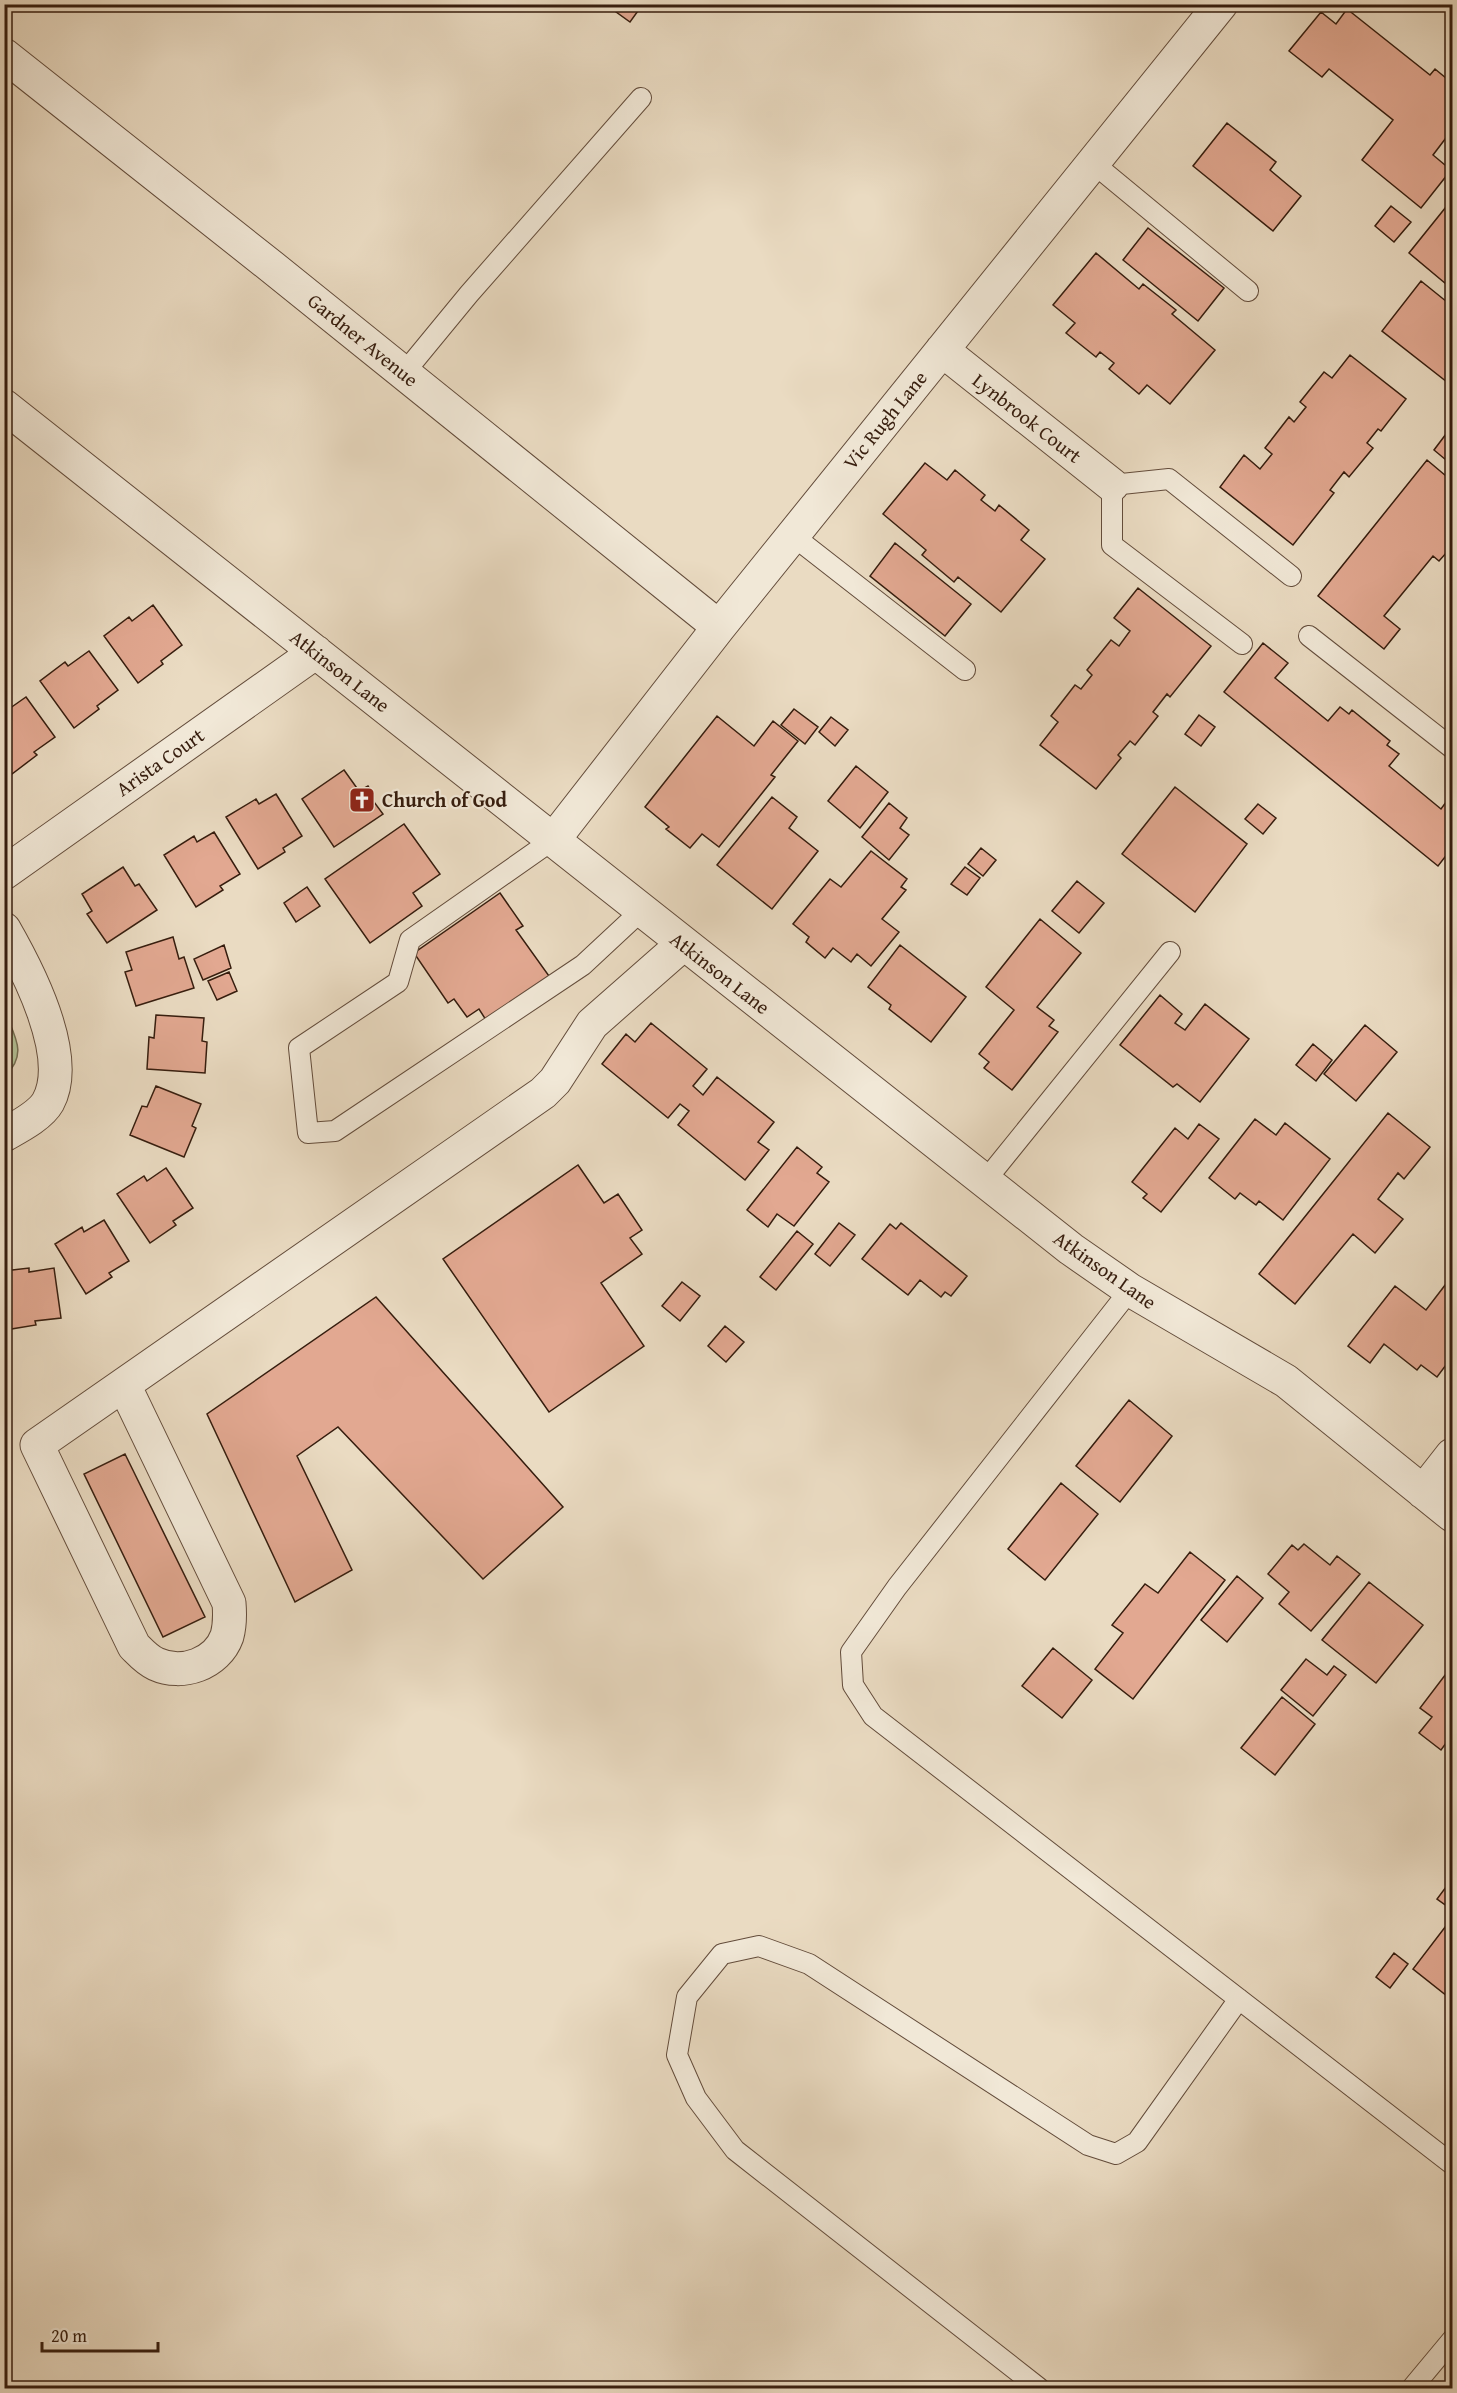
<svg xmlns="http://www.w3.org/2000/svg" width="1457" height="2393" font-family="'Gentium Book Plus',serif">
<rect width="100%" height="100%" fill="#eadbc2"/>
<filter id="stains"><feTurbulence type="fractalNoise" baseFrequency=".00333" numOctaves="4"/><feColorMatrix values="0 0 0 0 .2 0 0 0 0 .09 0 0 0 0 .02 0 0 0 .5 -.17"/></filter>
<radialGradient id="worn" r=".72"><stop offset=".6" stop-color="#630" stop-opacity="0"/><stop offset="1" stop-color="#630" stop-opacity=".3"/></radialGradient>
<path fill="#b3c196" stroke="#746f52" stroke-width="1.5" d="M5 1012C15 1037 28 1054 5 1076Z"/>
<path fill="#e2a891" stroke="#361d0e" stroke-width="1.5" d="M605 4H643L630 22Z
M1347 9 1430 75 1435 69 1452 83V130L1433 155 1451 170 1421 208 1362 160 1393 120 1329 69 1322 77 1289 51 1321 12 1336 24Z
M1227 123 1276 162 1270 170 1301 196 1273 231 1193 166Z
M1450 202 1452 203V289L1409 253Z
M1391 206 1411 222 1394 242 1375 226Z
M1148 228 1224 288 1198 321 1123 260Z
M1096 253 1139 289 1143 284 1176 310 1172 314 1215 350 1170 404 1147 385 1139 394 1109 369 1114 363 1100 352 1096 357 1066 333 1075 323 1053 305Z
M1421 281 1452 306V376L1447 382 1382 331Z
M1350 355 1406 399 1381 431 1378 429 1367 443 1373 448 1349 477 1344 472 1330 490 1334 493 1293 545 1220 487 1244 455 1260 469 1272 454 1265 448 1289 417 1294 422 1306 407 1300 402 1324 372 1332 378Z
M1452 426V465L1434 450Z
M1427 460 1452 481V552L1450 555 1447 552 1439 561 1433 556 1384 616 1400 629 1384 649 1318 596Z
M925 463 947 480 955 470 985 495 981 500 995 511 999 505 1029 530 1021 540 1045 559 1001 612 958 577 954 582 922 555 926 550 883 514Z
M895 543 971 604 945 636 870 576Z
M1138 588 1211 646 1170 697 1167 694 1153 712 1158 716 1135 745 1130 741 1118 755 1121 758 1096 789 1040 745 1058 722 1051 716 1075 685 1081 689 1092 675 1087 670 1111 640 1119 646 1130 631 1114 618Z
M153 605 182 645 161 661 163 664 138 683 104 636 129 617 132 621Z
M1263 643 1288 663 1275 678 1328 721 1340 707 1349 714 1352 710 1390 741 1387 745 1399 754 1389 766 1441 809 1452 794V848L1438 866 1224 692Z
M89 651 118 690 97 706 99 709 74 728 40 681 65 662 68 666Z
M26 697 55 737 34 752 37 755 12 774 4 764V710L6 711Z
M794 709 818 727 805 744 781 725Z
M1199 715 1215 727 1201 746 1185 734Z
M717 716 754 746 773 721 798 741 771 775 775 777 719 847 702 834 690 848 666 829 669 827 645 807Z
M831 717 848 730 835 746 819 732Z
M856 766 888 792 860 828 828 801Z
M344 770 359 791 368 786 374 796 371 798 383 814 334 847 302 799Z
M1175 787 1247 844 1195 912 1122 854Z
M276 794 302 836 283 848 285 852 258 869 226 817 256 799 259 804Z
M772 797 797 817 789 828 818 851 772 909 717 865Z
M889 803 907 818 900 828 909 835 889 860 862 837Z
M1258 804 1276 818 1263 834 1245 819Z
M404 824 440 874 413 893 422 906 370 943 325 879Z
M214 832 240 874 220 886 223 890 196 907 164 855 194 836 197 842Z
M981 848 996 860 983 876 968 864Z
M871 851 907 879 901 887 906 890 882 919 899 932 871 966 857 954 851 962 833 948 825 958 806 942 809 937 793 924 830 879 841 887Z
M123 867 135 886 139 884 157 910 107 943 87 914 92 911 82 894Z
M965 867 980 878 967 895 951 884Z
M1077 881 1104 903 1079 933 1052 911Z
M307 887 320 906 296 922 284 903Z
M500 893 523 926 516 930 549 976 486 1020 479 1009 467 1017 454 999 448 1003 414 953Z
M1040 919 1081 953 1037 1007 1054 1020 1049 1026 1058 1032 1012 1090 984 1068 989 1062 979 1054 1014 1010 986 987Z
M173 937 179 959 184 957 194 988 136 1006 125 972 132 970 126 952Z
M224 945 231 968 203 980 194 959Z
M900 945 966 997 931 1042 889 1009 891 1005 868 987Z
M229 972 237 991 217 1000 208 981Z
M1160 995 1182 1014 1175 1023 1185 1030 1205 1004 1249 1039 1200 1102 1177 1084 1173 1087 1120 1045Z
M156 1015 204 1018 202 1041 207 1042 205 1073 147 1069 149 1037 154 1038Z
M651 1023 707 1069 693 1086 703 1095 717 1077 774 1122 758 1142 769 1150 745 1180 678 1125 689 1111 680 1104 668 1118 602 1064 626 1034 635 1042Z
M1365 1025 1397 1052 1356 1101 1324 1074Z
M1313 1044 1332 1060 1316 1081 1296 1065Z
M156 1086 201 1104 192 1126 196 1128 184 1157 130 1135 142 1106 147 1107Z
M1388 1113 1430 1147 1404 1179 1398 1173 1378 1199 1403 1219 1375 1253 1353 1234 1295 1304 1259 1274Z
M1255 1119 1276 1135 1285 1123 1330 1159 1283 1220 1259 1201 1256 1205 1240 1193 1235 1199 1209 1178Z
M1199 1124 1219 1139 1161 1212 1143 1198 1147 1194 1132 1182 1175 1128 1188 1139Z
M797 1147 822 1167 817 1173 829 1182 794 1226 777 1214 768 1227 747 1210Z
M578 1165 604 1203 618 1194 642 1230 630 1238 642 1254 601 1283 644 1346 549 1412 443 1259Z
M166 1168 193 1208 173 1221 176 1225 150 1243 117 1194 144 1176 147 1181Z
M104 1220 129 1261 109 1273 112 1277 86 1294 55 1244 82 1227 84 1232Z
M839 1223 855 1235 830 1266 815 1254Z
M901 1223 967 1276 951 1296 945 1292 941 1297 920 1280 908 1295 862 1259 890 1224 896 1229Z
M797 1231 813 1244 776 1290 760 1277Z
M29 1268V1272L54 1268 61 1318 35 1321 36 1325 5 1330 4 1271Z
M1449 1280 1452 1283V1357L1437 1377 1421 1365 1417 1370 1384 1344 1370 1363 1348 1346 1395 1286 1426 1310Z
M682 1282 700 1296 680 1321 662 1306Z
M376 1297 563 1507 483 1579 338 1427 297 1456 352 1570 295 1602 207 1414Z
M725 1326 744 1342 726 1362 708 1346Z
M1129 1400 1172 1436 1120 1502 1076 1466Z
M125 1454 205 1617 163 1637 84 1474Z
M1061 1483 1098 1514 1045 1580 1008 1549Z
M1304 1544 1330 1565 1337 1556 1360 1574 1311 1631 1279 1604 1289 1592 1268 1574 1292 1545 1298 1550Z
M1190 1552 1225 1580 1133 1699 1095 1669 1123 1633 1112 1625 1145 1584 1158 1593Z
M1237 1576 1263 1598 1227 1642 1201 1620Z
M1369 1582 1423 1625 1376 1683 1322 1640Z
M1053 1648 1092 1680 1062 1718 1022 1686Z
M1306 1659 1327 1675 1334 1666 1346 1675 1313 1716 1281 1690Z
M1452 1666V1735L1441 1750 1419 1733 1432 1717 1420 1708Z
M1282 1697 1315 1724 1275 1775 1241 1748Z
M1452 1879V1908L1451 1909 1437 1899Z
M1452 1918V2000L1413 1969Z
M1394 1953 1408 1964 1390 1988 1376 1977Z"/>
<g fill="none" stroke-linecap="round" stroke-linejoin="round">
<defs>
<path id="lane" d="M1093 163 1248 291
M404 373 469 294 641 98
M792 535 965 670
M1309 636 1452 748
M1242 644 1112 545V485L1169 479 1291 576
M554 839 410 940 398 982 299 1048 308 1133 335 1131 583 965 641 911
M985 1181 1170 952
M1130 1290 897 1587 851 1652 853 1685 873 1716 1452 2164
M1039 2388 735 2150 696 2098 677 2055 687 1997 722 1954 759 1946 809 1964 1088 2145 1116 2154 1137 2142 1239 1999
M1412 2388 1452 2340"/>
<path id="street" d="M4 55 272 267 719 627
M942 350 1112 485
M4 406 1071 1249 1130 1290 1286 1381 1452 1515
M554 839 719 627 1221 4
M4 873 316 652
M4 929C27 969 73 1056 48 1102 40 1116 18 1127 4 1135
M124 1385 229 1603C230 1615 230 1625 227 1636 217 1664 182 1676 156 1664 147 1660 141 1653 134 1646L37 1445 543 1093 555 1081 592 1024 683 944
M1423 1492 1452 1455"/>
</defs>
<use href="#lane" stroke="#634c3b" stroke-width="22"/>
<use href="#street" stroke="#634c3b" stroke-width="35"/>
<use href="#lane" stroke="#f1e8d7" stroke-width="20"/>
<use href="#street" stroke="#f1e8d7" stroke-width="33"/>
</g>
<defs>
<symbol id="church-square" viewBox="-11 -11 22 22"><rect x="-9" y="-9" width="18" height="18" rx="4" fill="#8f2418" stroke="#f1e8d7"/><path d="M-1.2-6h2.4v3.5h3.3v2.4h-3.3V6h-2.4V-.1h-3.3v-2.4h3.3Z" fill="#fff"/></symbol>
</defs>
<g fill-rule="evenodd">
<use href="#church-square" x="347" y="785" width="30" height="30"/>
</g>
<g text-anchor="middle" stroke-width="4.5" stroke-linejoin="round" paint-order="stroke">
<g font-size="20" fill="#361d0e" stroke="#f1e8d7">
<text transform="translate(363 340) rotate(39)" y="7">Gardner Avenue</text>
<text transform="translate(1027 418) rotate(38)" y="7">Lynbrook Court</text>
<text transform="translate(885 420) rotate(-51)" y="7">Vic Rugh Lane</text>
<text transform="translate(340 671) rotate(38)" y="7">Atkinson Lane</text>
<text transform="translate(160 762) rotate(-35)" y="7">Arista Court</text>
<text transform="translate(720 973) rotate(38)" y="7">Atkinson Lane</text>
<text transform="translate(1105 1270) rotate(35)" y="7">Atkinson Lane</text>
</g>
<g font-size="20" font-weight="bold" fill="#361d0e" stroke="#f1e8d7" text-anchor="start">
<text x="382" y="807">Church of God</text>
</g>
</g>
<rect width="1457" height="2393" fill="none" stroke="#eadbc2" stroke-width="24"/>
<rect x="6" y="6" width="1445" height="2381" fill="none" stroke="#361d0e" stroke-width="3"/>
<rect x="12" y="12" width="1433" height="2369" fill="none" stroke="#361d0e" stroke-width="1.5"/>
<path d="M42 2342v9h116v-9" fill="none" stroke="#361d0e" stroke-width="3"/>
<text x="51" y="2342" font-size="18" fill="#361d0e" stroke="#f1e8d7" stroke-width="4.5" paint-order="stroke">20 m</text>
<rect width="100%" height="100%" filter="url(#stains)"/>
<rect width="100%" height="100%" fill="url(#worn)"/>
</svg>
